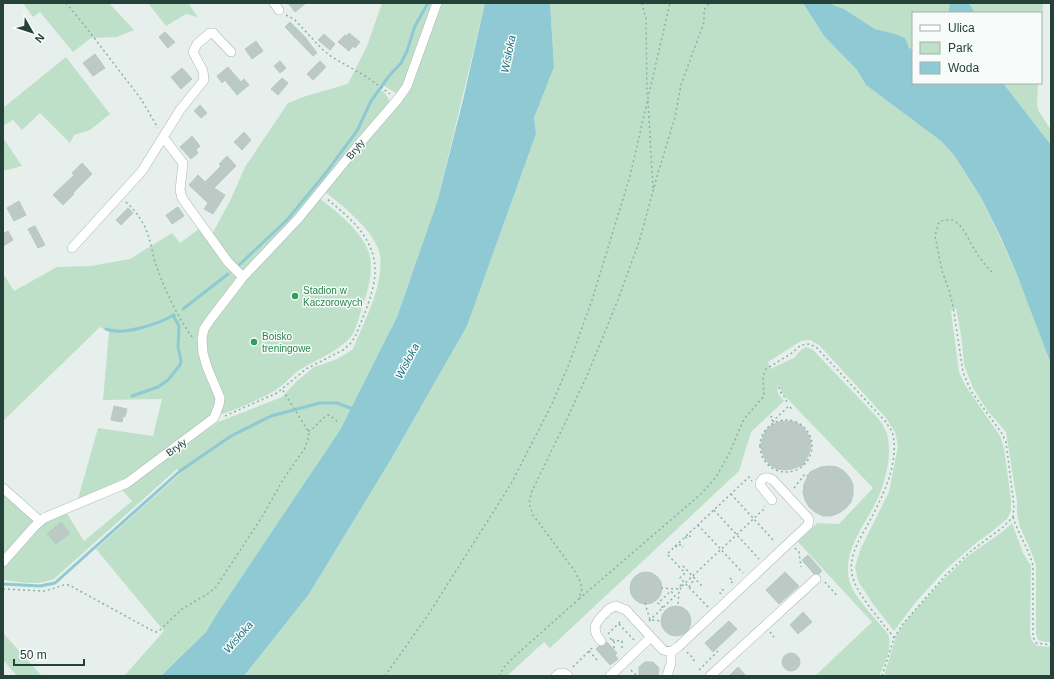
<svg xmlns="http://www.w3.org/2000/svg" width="1054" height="679" font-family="Helvetica,sans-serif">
<rect width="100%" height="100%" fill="#e6efeb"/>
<path fill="#bfe0c8" d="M23 3H109L134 30 117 37 91 38 73 52 40 12 33 17Z
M148 3H188L198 17 186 14 166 26Z
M382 3H434L403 88 396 93 381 84 378 87C383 92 390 96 389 104L292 222 245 270H242L227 255 212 234 230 201 245 167 288 103 306 96 348 84 367 46Z
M440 3H485L438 199 397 317 340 430 218 612 206 632 161 676H124L164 631 96 549 180 474 177 469 54 579C38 586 20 582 3 580V566L39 527 53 518 66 512 84 541 132 501 121 489 218 422 282 397 297 381 314 367 335 360 346 354 353 349C364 322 384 286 380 255 376 232 342 205 324 191L408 94Z
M550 3H803L824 36 857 70 866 85 941 141 954 155 982 199 1016 272 1028 302 1051 364V642H1046L1038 640 1036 634V566L1033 556 1020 527 1017 514V502L1006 432 987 410 973 388 964 365 962 341 956 308 951 311 959 372 965 385 1000 436 1004 448 1011 499V511L1007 519 990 533 976 543 944 571 915 603 894 631 873 604 858 581 855 567 861 548 889 492 898 446 895 432 886 418 819 345 810 340 801 341 768 362 770 369 794 358 801 350 806 347 813 350C828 365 842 381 857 396 867 407 882 419 887 434 892 453 887 475 880 493 869 521 840 550 850 583 855 598 878 621 888 634 893 648 885 663 879 676H815L872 622 798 542 817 523 839 524 873 488 781 392 780 386 777 387 778 393 784 401 751 432 739 471 550 648 544 642 507 676H244L309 594 390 461 467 326 536 134 534 118 554 67Z
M828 3H950L948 13H913V49L909 48 892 33 875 29 844 9Z
M969 3H1043L1041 52V13H975Z
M66 57 110 114 90 130 74 135 70 143 40 113 22 130 13 120 3 126V108Z
M1003 83H1038L1037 104 1038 110 1051 130V145Z
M3 138 22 166 3 171Z
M319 198C337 212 365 233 370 257 373 273 368 290 363 305 359 315 357 331 349 339 335 353 315 360 298 371 290 377 285 384 277 389 264 398 237 409 222 414L220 413 206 353 207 331 232 294Z
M200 228 235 273 237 277 200 334 216 398 214 413 126 481 78 499 98 428 153 436 162 399 103 400 109 332 100 327 3 421V276L4 275 14 291 57 267 91 266 130 259 172 233 180 243Z
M3 492 32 519 33 523 3 558Z
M1012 523 1023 553 1031 566 1030 634C1033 648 1038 646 1051 647V676H884L896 636 905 622 939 584 968 556 1002 532Z
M3 633 42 676H17L3 660Z"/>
<path fill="#8ec9d4" d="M485 3H550L554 67 534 118 536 134 467 326 390 461 309 594 244 676H161L206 632 218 612 340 430 397 317 438 199 463 100Z
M803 3H828L844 9 875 29 892 33 905 38 909 48 913 49V83H1003L1051 145V364L1016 272 1001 238 982 199 954 155 941 141 866 85 857 70 824 36Z
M950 3H969L975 13H948Z"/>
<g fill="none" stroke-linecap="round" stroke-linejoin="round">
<path stroke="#8ec9d4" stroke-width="3" d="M239 265 287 220 325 174 351 139 357 131 371 101 389 76 401 63 407 51 415 26 428 3
M183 309 228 274
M106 329C123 336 158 324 174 315
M132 396 158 387 168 380 180 365 181 361 178 347 179 326 173 315
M3 584 40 586 55 583 180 471 231 436 271 416 320 403H337L353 409"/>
</g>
<path fill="#bbcac4" stroke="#b8c9c2" d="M288 3H306L295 12Z
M290 22 305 37 317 53 313 56 285 27Z
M165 32 175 42 168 48 159 37Z
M349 33 360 42 355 48 353 46 349 51 338 42 345 35 347 36Z
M324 34 335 44 330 50 318 40Z
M256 41 263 51 252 59 245 49Z
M95 54 105 68 93 76 83 63Z
M280 61 286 68 280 73 274 66Z
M320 61 326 67 313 80 307 74Z
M228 67 241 82 244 79 249 85 237 95 225 80 222 83 217 76Z
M182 68 192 79 181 89 171 77Z
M282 78 288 83 278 95 271 89Z
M200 105 207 113 201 118 194 111Z
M244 132 251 140 242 150 234 142Z
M192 136 200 146 196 150 198 153 191 159 180 147Z
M227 156 236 166 214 188 225 195 213 214 204 209 208 203 189 185 198 175 205 182 221 166 219 164Z
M82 163 92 174 73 193 74 194 63 205 53 195 74 175 72 173Z
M19 201 26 215 14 221 7 208Z
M178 207 184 216 172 224 166 215Z
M128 208 133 213 121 225 116 220Z
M35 226 45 245 38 248 28 229Z
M8 231 13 240 3 246V234Z
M114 406 127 409 125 417 123 416 122 422 111 420Z
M786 421 794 422 801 425 806 431 810 438 811 446 809 454 803 465 792 469 785 470 777 469 770 465 765 459 762 452 761 444 763 437 766 430 772 425 779 422Z
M829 466 837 467 844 471 850 478 853 485V494L851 502 846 508 839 513 831 516H823L815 512 809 507 805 500 803 492 804 484 810 472 821 467Z
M61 522 70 533 56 544 47 534Z
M808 555 822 571 819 574H814L802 560Z
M785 572 799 586 779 604 766 590Z
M630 588a16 16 0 1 1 32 0a16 16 0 1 1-32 0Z
M661 621a15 15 0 1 1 30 0a15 15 0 1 1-30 0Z
M803 612 812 622 798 634 790 625Z
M729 621 737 629 713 652 705 643Z
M607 642 617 653 615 655 618 659 610 665 596 649 599 646H604Z
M782 662a9 9 0 1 1 18 0a9 9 0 1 1-18 0Z
M645 662H653L659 668 658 676H639V667Z
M738 667 746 676H729Z"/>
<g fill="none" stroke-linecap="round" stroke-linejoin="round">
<defs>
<path id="minor" d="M274 3 279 10
M163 137 183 163 180 190 182 198 228 262 243 277
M72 248 142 171 180 110 204 80 203 71 193 52 197 44 210 33H213L231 52
M3 488 40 521
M3 562 34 527 44 518 127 483 214 418 219 405 220 398 207 367 203 353 202 338 204 329 210 320 243 277 298 219 360 143 398 99 407 86 437 3
M601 641C591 630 595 622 605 613 608 609 611 607 616 606L626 610 663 650 671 652 678 647 808 525 809 520 808 518 773 480C767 476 761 477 760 485L772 500
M556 676C560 672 564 672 568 676
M610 676 651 637
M667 676 671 663V652
M710 676 816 579"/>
</defs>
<use href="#minor" stroke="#a8b8b2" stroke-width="10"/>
<path stroke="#86b3a5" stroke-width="1.5" stroke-dasharray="2 3" stroke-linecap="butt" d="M66 3 85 26 141 99 158 128
M642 3 646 19 647 95
M286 15 295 20 323 50 332 57 367 77 390 94
M648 101 653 189
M126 202C137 212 145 224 149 238 152 247 153 257 156 265 165 290 177 316 192 337
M779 387C780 395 786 396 787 403L786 404
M225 416 277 393 306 369 343 350 350 344 355 337C361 322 368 307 372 291 384 248 358 224 327 199
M760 446a26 26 0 1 1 52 0a26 26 0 1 1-52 0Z
M773 421 770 418 774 414
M774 422 773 421 789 406 792 409
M308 431C317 428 320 418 329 415L336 420 338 424
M794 488 805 474 808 476
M731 494 775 542
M714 510 759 559
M1013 517C1018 534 1029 549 1033 566V637L1036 643 1051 645
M698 525 743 573
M685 537 687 538 690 536 693 539
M675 546 677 547 681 544 683 547
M795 548 799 552 801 567
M683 566 702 586
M730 578 733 581 730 584H731
M825 582 838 597
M682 586 764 509 765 506
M689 587 695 578
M661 588 677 589 681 585 682 587 679 590 678 606
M3 589 45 591 64 585H69L153 631 156 632 160 630 182 609 209 593 216 587 262 517 284 478 305 448 309 436 308 431 282 389
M721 594 720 593 723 590 721 588
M579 599 702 493 716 477 729 454 744 419 764 396 763 377 766 369 792 353 801 345 810 344 817 348 886 422C888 426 892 430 893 435 899 465 882 498 868 524 858 542 846 560 854 581 860 598 883 623 894 638
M645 603 650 620 662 621
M708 607 680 578 685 573 667 554 749 477 752 481
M649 621 675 596 671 591 658 603 663 608
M619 624 634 640
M770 632 774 637
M608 634 622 620
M610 638 614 642V648L616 649
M612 640 622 641V647L624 650
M589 651 597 660
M687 652 694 659 693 663
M573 667 594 646
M631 670 637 676
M699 670 719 650
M385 676 430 612 511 484 552 404 569 364 592 300 630 176 670 3
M499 676 504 667 515 656 579 599 582 589 580 581 574 570 533 515 529 503 532 491 566 421 589 371 619 297 639 242 658 173 675 117 681 85 704 22V10L709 3
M882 676 894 638 902 625 946 575 971 551 1003 527 1013 517 1014 506 1006 442 1001 432 971 391 963 372 953 306 949 290 942 271 935 236 939 222C960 212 966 237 975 250 980 259 987 267 994 274"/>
<use href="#minor" stroke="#fff" stroke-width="9"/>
</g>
<g fill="#2e9e5b" stroke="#f7fbf9" stroke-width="1.5">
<circle cx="295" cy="296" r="4"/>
<circle cx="254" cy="342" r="4"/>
</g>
<g text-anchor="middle" stroke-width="3" stroke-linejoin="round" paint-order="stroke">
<g font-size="10" fill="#24423a" stroke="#f7fbf9">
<text transform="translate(355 149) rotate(-51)" y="4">Bryły</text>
<text transform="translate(176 447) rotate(-36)" y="4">Bryły</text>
</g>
<g font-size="10" fill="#27864d" stroke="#f7fbf9" text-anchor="start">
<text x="303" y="294">Stadion w<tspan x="303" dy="12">Kaczorowych</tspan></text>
<text x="262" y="340">Boisko<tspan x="262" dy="12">treningowe</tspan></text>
</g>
<g font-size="11" font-style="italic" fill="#1c6f80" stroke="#f7fbf9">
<text transform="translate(508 54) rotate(-79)" y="4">Wisłoka</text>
<text transform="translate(407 361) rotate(-62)" y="4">Wisłoka</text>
<text transform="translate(238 637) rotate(-49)" y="4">Wisłoka</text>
</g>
</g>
<rect width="1054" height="679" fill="none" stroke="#24423a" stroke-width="8"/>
<rect x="912" y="12" width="130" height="72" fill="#f7fbf9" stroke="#a3b1ad"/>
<rect x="920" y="25" width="20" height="6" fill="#ffffff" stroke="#a3b1ad"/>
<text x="948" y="32" font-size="12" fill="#24423a">Ulica</text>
<rect x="920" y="42" width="20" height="12" fill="#bfe0c8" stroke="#a3b1ad"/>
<text x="948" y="52" font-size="12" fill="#24423a">Park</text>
<rect x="920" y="62" width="20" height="12" fill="#8ec9d4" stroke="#a3b1ad"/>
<text x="948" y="72" font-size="12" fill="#24423a">Woda</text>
<g transform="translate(32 32) rotate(129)" stroke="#f7fbf9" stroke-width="3" paint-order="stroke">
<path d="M0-3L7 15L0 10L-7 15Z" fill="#24423a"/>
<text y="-6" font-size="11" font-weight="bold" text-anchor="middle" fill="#24423a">N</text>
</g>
<path d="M14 659v6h70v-6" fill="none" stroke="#24423a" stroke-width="2"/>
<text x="20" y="659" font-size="12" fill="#24423a" stroke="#f7fbf9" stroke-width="3" paint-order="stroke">50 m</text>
</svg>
